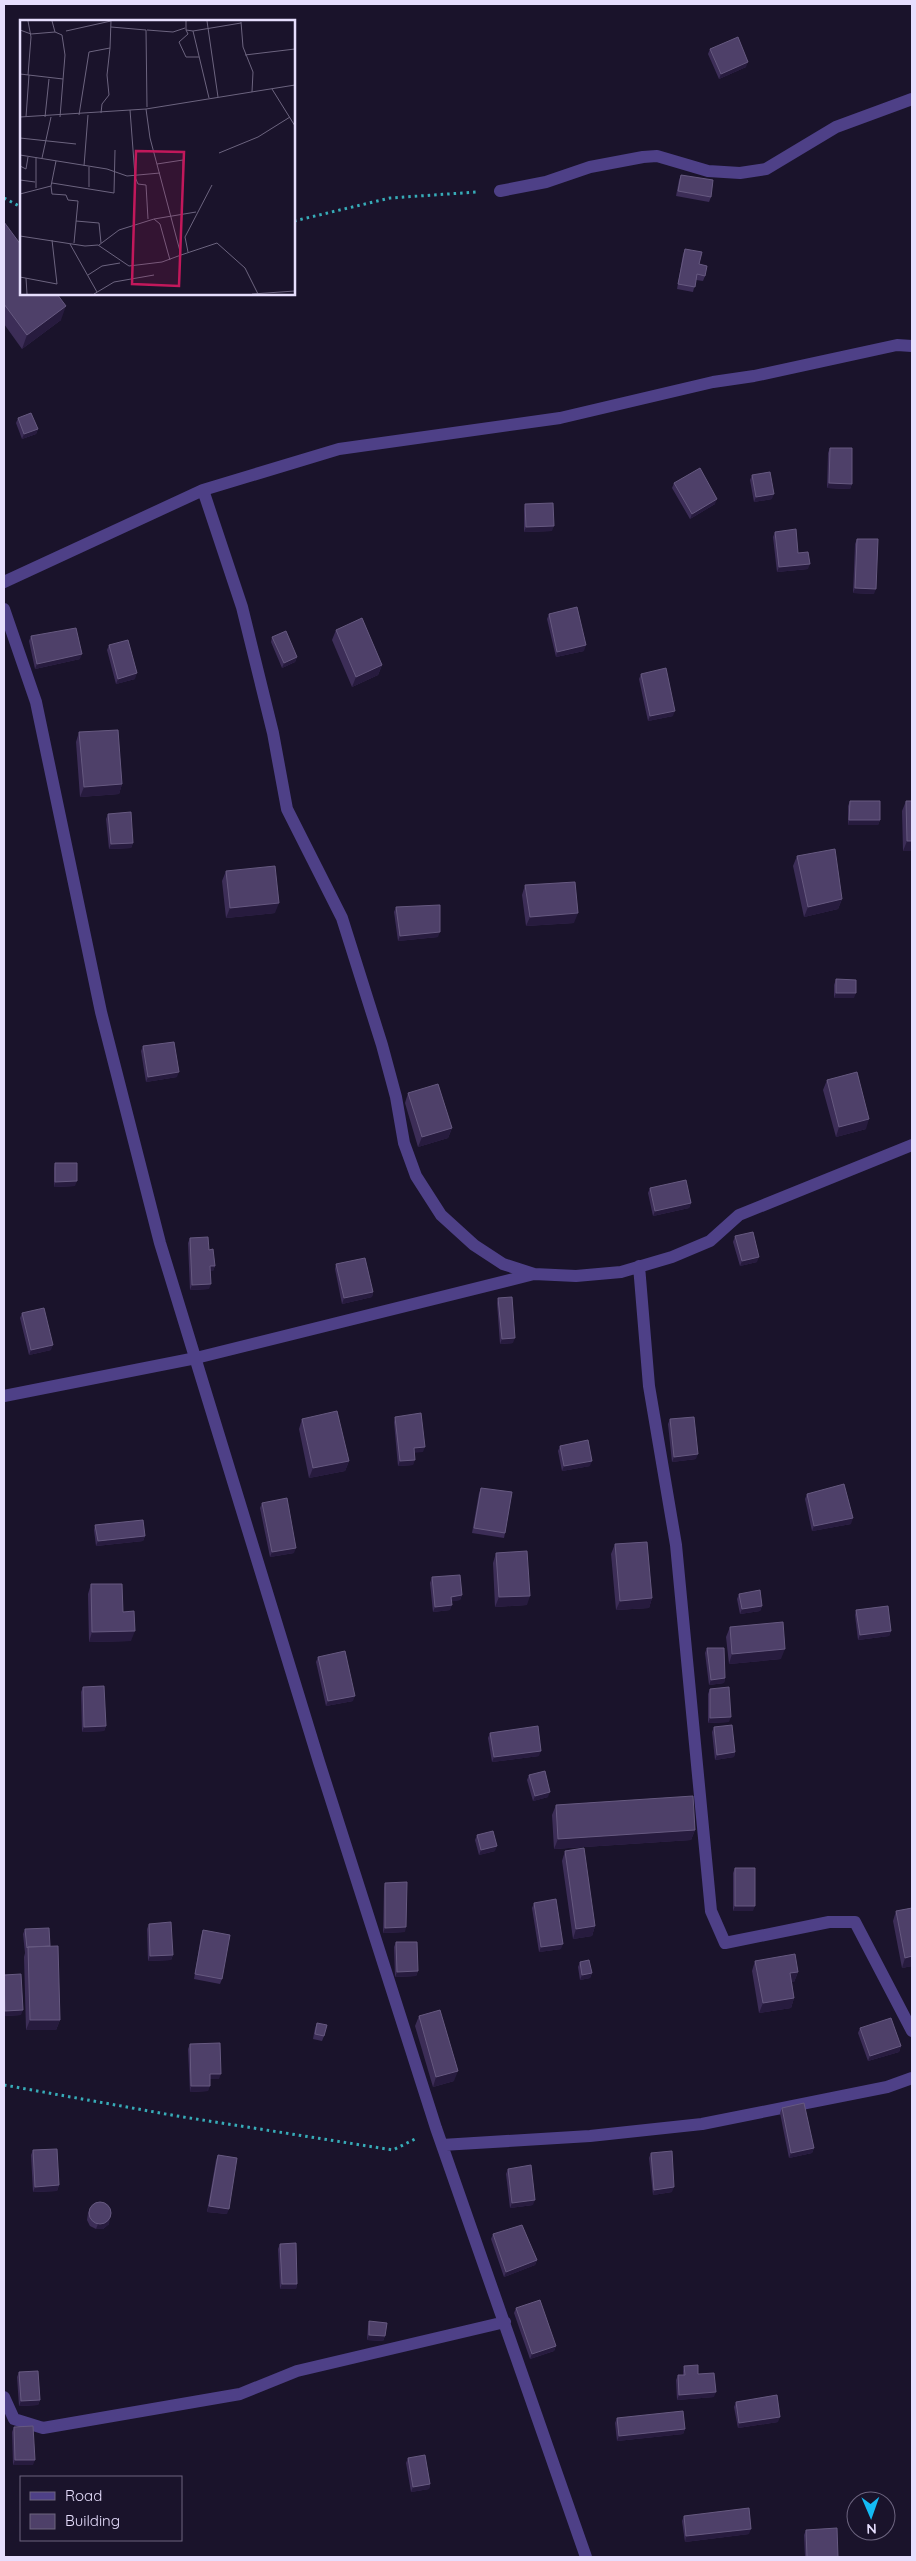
<svg xmlns="http://www.w3.org/2000/svg" width="916" height="2561" font-family="Quicksand,sans-serif">
<rect width="100%" height="100%" fill="#1a132b"/>
<g fill="none" stroke-linecap="round" stroke-linejoin="round">
<path stroke="#37acb8" stroke-width="3" stroke-dasharray="2.5 4" stroke-linecap="butt" d="M4 198 21 207
M294 221 390 198 477 192
M4 2085 177 2116 393 2150 415 2139"/>
<path stroke="#4e4087" stroke-width="12" d="M500 191 546 182 590 167 643 157 657 156 708 171 740 173 766 169 836 127 912 99
M4 582 203 490 339 449 560 418 713 382 754 376 897 345 912 346
M4 609 36 702 101 1012 160 1243 319 1762 436 2128 586 2557
M639 1266 649 1386 676 1545 711 1911 725 1943 829 1922H855L912 2031
M534 1274 576 1276 621 1272 672 1257 710 1241 739 1215 912 1145
M4 1396 196 1358 534 1274 503 1264 474 1245 441 1215 416 1176 404 1143 396 1097 382 1045 342 918 287 809 273 733 242 607 203 490
M442 2145 590 2136 702 2124 887 2087 912 2078
M4 2397 14 2419 43 2428 240 2394 297 2371 505 2322"/>
</g>
<path fill="#3c2d57" d="M710 49 746 67 719 79 708 54Z
M681 175 711 197 709 202 676 196 679 180Z
M4 222 61 320 22 349 4 324Z
M685 249 699 264 705 276 703 281 696 280 693 292 677 289 683 254Z
M18 418 38 429 36 434 22 439 16 423Z
M830 448 852 484 850 489 827 488 828 453Z
M752 475 772 499 754 502 750 480Z
M674 483 715 504 690 519 672 488Z
M525 504 552 531 524 532V509Z
M775 532 808 569 777 572 773 537Z
M857 539 874 594 853 593 855 544Z
M549 614 584 651 556 657 547 619Z
M336 630 382 665 378 675 352 687 332 640Z
M31 636 80 659 35 669 29 641Z
M272 637 297 657 295 662 282 668 271 642Z
M109 645 135 679 116 684 107 650Z
M641 674 673 716 648 721 639 679Z
M79 732 122 784 119 794 80 797 76 742Z
M850 801 880 820 878 825H848V806Z
M906 801H912V851H903L902 811Z
M108 814 133 843 131 848 109 849 106 819Z
M797 856 842 899 838 909 804 917 793 866Z
M226 871 275 913 226 918 222 881Z
M525 885 574 923 526 926 522 895Z
M396 907 438 937 398 941 394 912Z
M836 979 854 998H834V985Z
M143 1046 177 1077 146 1082 141 1051Z
M827 1080 866 1129 836 1137 823 1090Z
M408 1093 452 1128 448 1138 418 1147 405 1103Z
M55 1163 75 1186 54 1187V1168Z
M650 1188 691 1203 689 1208 653 1216 648 1193Z
M735 1236 757 1262 740 1266 733 1242Z
M190 1238 209 1250 215 1266 213 1271H210L209 1289 190 1290 188 1243Z
M336 1264 373 1292 372 1297 342 1304 335 1269Z
M498 1298 513 1343 500 1344 497 1303Z
M22 1313 51 1350 29 1355 20 1318Z
M395 1417 423 1452H415L413 1465 398 1466 394 1422Z
M302 1419 349 1461 345 1471 309 1478 299 1429Z
M670 1419 696 1459 672 1462 668 1424Z
M560 1446 590 1466 562 1471 558 1451Z
M481 1488 505 1533 504 1538 472 1533 479 1493Z
M807 1494 851 1524 812 1531 805 1499Z
M262 1503 294 1553 270 1557 260 1508Z
M95 1525 145 1536 143 1541 96 1546 94 1530Z
M615 1544 652 1598 649 1608 616 1610 611 1554Z
M496 1553 527 1605 495 1607 493 1563Z
M432 1577 462 1595 460 1600 451 1601 450 1610 433 1612 430 1583Z
M91 1584 123 1612 131 1641 89 1642 88 1594Z
M739 1594 762 1606 760 1611 740 1614 737 1599Z
M856 1610 891 1631 889 1636 858 1640 855 1615Z
M730 1627 781 1659 729 1664 726 1637Z
M707 1648 725 1678 724 1683 709 1685 705 1653Z
M318 1657 353 1701 326 1706 316 1662Z
M83 1687 106 1726 104 1731 82 1732 81 1692Z
M710 1689 729 1722 708 1723V1694Z
M714 1727 735 1752 734 1757 715 1760 712 1732Z
M490 1733 539 1756 492 1762 488 1738Z
M529 1775 548 1797 533 1801 527 1780Z
M556 1805 695 1830 691 1840 554 1849 552 1815Z
M477 1835 495 1851 479 1855 475 1840Z
M565 1851 595 1926 592 1936 573 1939 562 1861Z
M735 1868 753 1911H733V1873Z
M385 1883 405 1932 383 1933 384 1888Z
M534 1903 561 1949 539 1952 532 1908Z
M912 1908V1966L902 1968 893 1921 896 1911Z
M149 1924 173 1955 171 1960 148 1961 147 1929Z
M25 1929 50 1946 60 2020 56 2030H26L24 1957 25 1953 23 1934Z
M203 1930 222 1979 220 1984 194 1979 201 1936Z
M396 1942 418 1971 416 1976 395 1977 394 1947Z
M755 1961 798 1972 794 1982H792L794 1998 791 2008 759 2013 752 1971Z
M580 1962 592 1973 590 1978 580 1980 578 1967Z
M4 1975 21 2015 4 2016Z
M419 2016 454 2081 433 2087 415 2026Z
M317 2023 324 2036 322 2041 313 2039 315 2028Z
M860 2028 901 2046 899 2052 868 2061 858 2033Z
M190 2044 219 2079H210L208 2091 190 2092 188 2049Z
M782 2108 814 2148 812 2153 789 2158 780 2113Z
M33 2150 59 2185 57 2191 33 2192 31 2155Z
M651 2153 672 2192 653 2195 649 2158Z
M218 2155 227 2214 207 2212 216 2160Z
M508 2169 533 2205 510 2208 506 2174Z
M90 2208 109 2224 103 2229H96L90 2226 87 2220 88 2213Z
M493 2234 537 2260 535 2265 504 2277 491 2239Z
M280 2244 297 2284 296 2289H280L278 2249Z
M516 2308 556 2346 554 2351 530 2359 514 2313Z
M369 2321 385 2336 383 2341 367 2340 368 2326Z
M684 2366 714 2397 677 2400 676 2380 678 2375H683V2371Z
M19 2372 40 2400 38 2405 19 2406 17 2377Z
M736 2402 778 2422 738 2428 734 2407Z
M617 2418 685 2429 683 2434 617 2441 615 2423Z
M14 2427 33 2465H13L12 2432Z
M408 2458 430 2484 429 2489 411 2492 406 2463Z
M684 2516 749 2534 685 2542 682 2521Z
M806 2530 838 2557H805L804 2535Z"/>
<path fill="#271b3e" d="M748 62 746 67 719 79 721 74Z
M66 306 61 320 22 349 27 335Z
M38 429 36 434 22 439 24 434Z
M829 483 852 484 850 489 827 488Z
M774 494 772 499 754 502 756 497Z
M717 499 715 504 690 519 692 514Z
M554 526 552 531 524 532 526 527Z
M810 564 808 569 777 572 779 567Z
M855 588 876 589 874 594 853 593Z
M586 645 584 651 556 657 557 652Z
M82 654 80 659 35 669 37 664Z
M297 657 295 662 282 668 284 663Z
M382 665 378 675 352 687 356 677Z
M137 673 135 679 116 684 118 679Z
M675 711 673 716 648 721 650 716Z
M122 784 119 794 80 797 84 787Z
M849 820H880L878 825H848Z
M907 841H912V851H903Z
M133 843 131 848 109 849 111 844Z
M842 899 838 909 804 917 808 907Z
M279 903 275 913 226 918 230 908Z
M578 913 574 923 526 926 530 917Z
M440 932 438 937 398 941 400 936Z
M836 993H856L854 998H834Z
M179 1072 177 1077 146 1082 148 1077Z
M869 1119 866 1129 836 1137 839 1127Z
M452 1128 448 1138 418 1147 422 1137Z
M77 1181 75 1186 54 1187 55 1182Z
M691 1203 689 1208 653 1216 655 1211Z
M759 1257 757 1262 740 1266 742 1261Z
M210 1266H215L213 1271H208Z
M211 1284 209 1289 190 1290 192 1285Z
M373 1292 372 1297 342 1304 344 1298Z
M515 1338 513 1343 500 1344 502 1339Z
M53 1345 51 1350 29 1355 31 1350Z
M425 1447 423 1452 412 1453 414 1448Z
M698 1454 696 1459 672 1462 674 1457Z
M415 1460 413 1465 398 1466 400 1461Z
M349 1461 345 1471 309 1478 313 1468Z
M592 1461 590 1466 562 1471 564 1466Z
M853 1518 851 1524 812 1531 814 1526Z
M145 1536 143 1541 96 1546 98 1541Z
M296 1548 294 1553 270 1557 272 1552Z
M462 1595 460 1600 449 1602 451 1597Z
M530 1596 527 1605 495 1607 499 1597Z
M652 1598 649 1608 616 1610 620 1601Z
M452 1605 450 1610 433 1612 435 1607Z
M762 1606 760 1611 740 1614 742 1609Z
M135 1631 131 1641 89 1642 92 1632Z
M891 1631 889 1636 858 1640 860 1635Z
M785 1649 781 1659 729 1664 732 1654Z
M725 1678 724 1683 709 1685 711 1680Z
M355 1696 353 1701 326 1706 328 1701Z
M731 1717 729 1722 708 1723 710 1718Z
M106 1726 104 1731 82 1732 84 1727Z
M541 1751 539 1756 492 1762 494 1757Z
M735 1752 734 1757 715 1760 717 1755Z
M550 1792 548 1797 533 1801 535 1796Z
M695 1830 691 1840 554 1849 558 1839Z
M497 1846 495 1851 479 1855 481 1850Z
M735 1906H755L753 1911H733Z
M595 1926 592 1936 573 1939 576 1929Z
M406 1927 405 1932 383 1933 385 1928Z
M563 1944 561 1949 539 1952 541 1947Z
M173 1955 171 1960 148 1961 150 1956Z
M912 1956V1966L902 1968 905 1958Z
M418 1971 416 1976 395 1977 397 1972Z
M798 1972 794 1982 786 1983 790 1973Z
M592 1973 590 1978 580 1980 582 1975Z
M794 1998 791 2008 759 2013 763 2003Z
M23 2010 21 2015 4 2016 5 2011Z
M30 2020H60L56 2030H26Z
M901 2046 899 2052 868 2061 870 2056Z
M458 2071 454 2081 433 2087 436 2077Z
M210 2074H221L219 2079H208Z
M191 2086H210L208 2091 190 2092Z
M814 2148 812 2153 789 2158 791 2153Z
M59 2185 57 2191 33 2192 35 2187Z
M674 2187 672 2192 653 2195 654 2190Z
M535 2200 533 2205 510 2208 512 2203Z
M209 2206 229 2209 227 2214 207 2212Z
M110 2219 109 2224 103 2229H96L98 2224Z
M537 2260 535 2265 504 2277 506 2272Z
M282 2284H297L296 2289H280Z
M369 2335 385 2336 383 2341 367 2340Z
M556 2346 554 2351 530 2359 532 2354Z
M716 2392 714 2397 677 2400 679 2395Z
M40 2400 38 2405 19 2406 21 2401Z
M780 2417 778 2422 738 2428 739 2423Z
M685 2429 683 2434 617 2441 619 2436Z
M15 2460H35L33 2465H13Z
M430 2484 429 2489 411 2492 413 2487Z
M751 2529 749 2534 685 2542 686 2536Z"/>
<path fill="#4e4069" stroke="#665980" d="M738 37 748 62 721 74 710 49Z
M681 175 713 180 711 197 678 191Z
M4 222 21 245V294H57L66 306 27 335 4 304Z
M685 249 702 252 699 264 707 266 705 276 697 274 695 287 678 284Z
M31 413 38 429 24 434 18 418Z
M830 448H852V484L829 483Z
M700 468 717 499 692 514 674 483Z
M770 472 774 494 756 497 752 475Z
M553 503 554 526 526 527 525 504Z
M796 529 798 553 808 552 810 564 779 567 775 532Z
M857 539H878L876 589 855 588Z
M577 607 586 645 557 652 549 614Z
M362 618 382 665 356 677 336 630Z
M76 628 82 654 37 664 31 636Z
M286 631 297 657 284 663 272 637Z
M128 640 137 673 118 679 109 645Z
M666 668 675 711 650 716 641 674Z
M118 730 122 784 84 787 79 732Z
M850 801H880V820H849Z
M906 801H912V841H907Z
M131 812 133 843 111 844 108 814Z
M835 849 842 899 808 907 797 856Z
M275 866 279 903 230 908 226 871Z
M575 882 578 913 530 917 525 885Z
M440 905V932L400 936 396 907Z
M836 979 856 980V993H836Z
M174 1042 179 1072 148 1077 143 1046Z
M857 1072 869 1119 839 1127 827 1080Z
M438 1084 452 1128 422 1137 408 1093Z
M55 1163H77V1181L55 1182Z
M686 1180 691 1203 655 1211 650 1188Z
M753 1232 759 1257 742 1261 735 1236Z
M208 1237 209 1250 213 1249 215 1266H210L211 1284 192 1285 190 1238Z
M365 1258 373 1292 344 1298 336 1264Z
M512 1297 515 1338 502 1339 498 1298Z
M44 1308 53 1345 31 1350 22 1313Z
M337 1411 349 1461 313 1468 302 1419Z
M421 1413 425 1447 414 1448 415 1460 400 1461 395 1417Z
M694 1417 698 1454 674 1457 670 1419Z
M588 1440 592 1461 564 1466 560 1446Z
M844 1484 853 1518 814 1526 807 1494Z
M481 1488 512 1492 505 1533 474 1528Z
M287 1498 296 1548 272 1552 262 1503Z
M143 1520 145 1536 98 1541 95 1525Z
M647 1542 652 1598 620 1601 615 1544Z
M527 1551 530 1596 499 1597 496 1553Z
M460 1575 462 1595 451 1597 452 1605 435 1607 432 1577Z
M91 1584H122L123 1612 134 1611 135 1631 92 1632Z
M760 1590 762 1606 742 1609 739 1594Z
M888 1606 891 1631 860 1635 856 1610Z
M783 1622 785 1649 732 1654 730 1627Z
M707 1648H724L725 1678 711 1680Z
M345 1651 355 1696 328 1701 318 1657Z
M104 1686 106 1726 84 1727 83 1687Z
M729 1687 731 1717 710 1718V1689Z
M732 1725 735 1752 717 1755 714 1727Z
M538 1726 541 1751 494 1757 490 1733Z
M545 1771 550 1792 535 1796 529 1775Z
M693 1796 695 1830 558 1839 556 1805Z
M493 1831 497 1846 481 1850 477 1835Z
M584 1848 595 1926 576 1929 565 1851Z
M735 1868H755V1906H735Z
M407 1882 406 1927 385 1928V1883Z
M556 1899 563 1944 541 1947 534 1903Z
M912 1908V1956L905 1958 896 1911Z
M171 1922 173 1955 150 1956 149 1924Z
M49 1928 50 1946 28 1947 27 1948 25 1929Z
M203 1930 230 1935 222 1979 195 1974Z
M396 1942H417L418 1971 397 1972Z
M58 1946 60 2020H30L28 1947Z
M795 1954 798 1972 790 1973 794 1998 763 2003 755 1961Z
M589 1960 592 1973 582 1975 580 1962Z
M21 1974 23 2010 5 2011 4 1975Z
M440 2010 458 2071 436 2077 419 2016Z
M891 2018 901 2046 870 2056 860 2028Z
M317 2023 327 2025 324 2036 315 2034Z
M220 2043 221 2074H210V2086H191L190 2044Z
M804 2103 814 2148 791 2153 782 2108Z
M57 2149 59 2185 35 2187 33 2150Z
M672 2151 674 2187 654 2190 651 2153Z
M218 2155 237 2158 229 2209 209 2206Z
M531 2165 535 2200 512 2203 508 2169Z
M89 2213a11 11 0 1 1 22 0a11 11 0 1 1-22 0Z
M522 2225 537 2260 506 2272 493 2234Z
M296 2243 297 2284H282L280 2244Z
M540 2300 556 2346 532 2354 516 2308Z
M369 2321 387 2323 385 2336 369 2335Z
M698 2365V2374L714 2373 716 2392 679 2395 678 2375H685L684 2366Z
M38 2371 40 2400 21 2401 19 2372Z
M777 2395 780 2417 739 2423 736 2402Z
M683 2411 685 2429 619 2436 617 2418Z
M33 2426 35 2460H15L14 2427Z
M425 2455 430 2484 413 2487 408 2458Z
M749 2508 751 2529 686 2536 684 2516Z
M837 2528 838 2557H807L806 2530Z"/>
<g transform="translate(20 20)">
<rect width="275" height="275" fill="#1a132b"/>
<path fill="none" stroke="#6c647f" stroke-width="1" d="M32 1 35 12 42 15 45 35 40 97M166 1V10L173 11M187 1 198 77M221 2 223 27 233 52 232 72M91 7 126 10 127 87M0 10 11 14 35 12M127 10 153 12 165 8M166 10 168 14 159 22 166 37H179M46 11 91 1M225 35 275 29M0 54 43 59M8 55 11 17 8 1M252 69 275 106M189 78 173 11 221 3M110 90 115 156M81 93 82 84 89 75 87 55 90 28M59 95 69 32 90 28 91 1M0 97 126 89 275 65M6 97 9 55M25 97 29 59M0 118 56 124M199 133 238 117 270 97M0 135 87 149 107 156 140 153M16 137V168M22 138 31 97M137 144 163 140V157M0 146 6 149 8 137M64 146 68 95M115 157 118 164 126 165 128 199M0 160 15 162M32 163 94 173 95 130M31 166 32 174 46 175 48 180 58 181 54 223M69 167V147M0 174 31 166 36 141M0 180V214M56 201 79 203 81 223M0 216 65 226 78 225 109 246 142 242 161 235 130 118 126 89M50 224 77 272M79 225 99 210 134 199M168 232 165 217 192 165M161 235 197 223 225 248 238 274M150 240 140 204 134 199 176 192M68 255 82 246 100 243M0 257 37 264 32 220M6 258 7 274M74 274 94 262 134 255M232 274 275 271"/>
<path fill="#c2185b" fill-opacity="0.15" stroke="#c2185b" stroke-width="2.5" d="M116 131 164 132 159 266 112 264Z"/>
<rect width="275" height="275" fill="none" stroke="#e6defd" stroke-width="2.5"/>
</g>
<rect width="916" height="2561" fill="none" stroke="#e6defd" stroke-width="10"/>
<rect x="20" y="2476" width="162" height="65" fill="#1a132b" stroke="#6c647f"/>
<rect x="30" y="2492" width="25" height="8" fill="#4e4087" stroke="#6c647f"/>
<text x="65" y="2501" font-size="15" fill="#e6defd">Road</text>
<rect x="30" y="2514" width="25" height="15" fill="#4e4069" stroke="#6c647f"/>
<text x="65" y="2526" font-size="15" fill="#e6defd">Building</text>
<g transform="translate(871 2516) rotate(178)"><circle r="24" fill="#1a132b" stroke="#6c647f"/>
<path d="M0-4L9 19L0 12L-9 19Z" fill="#14bbf4"/>
<text y="-8" font-size="14" font-weight="bold" text-anchor="middle" fill="#e6defd">N</text>
</g>
</svg>
